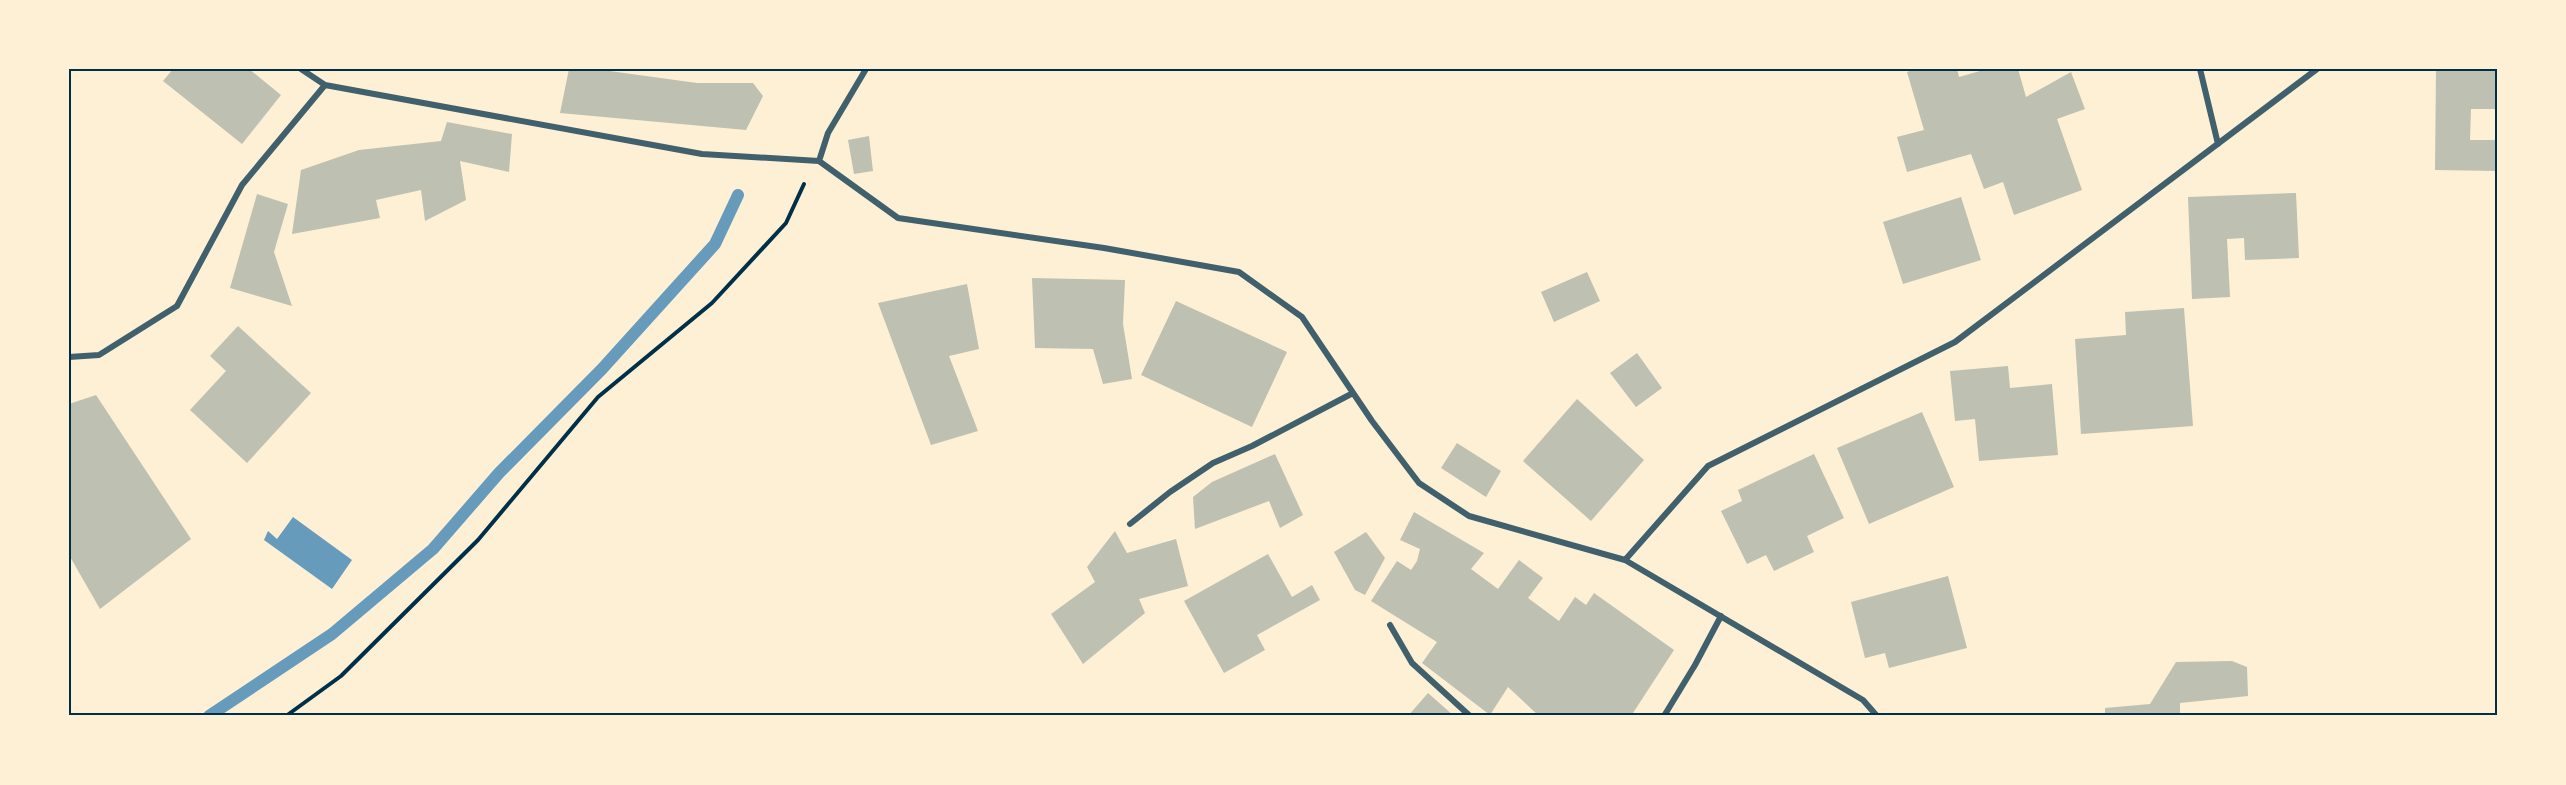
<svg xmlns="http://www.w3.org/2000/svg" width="2566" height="785" font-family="'Noto Sans',sans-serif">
<rect width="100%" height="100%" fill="#fdf0d5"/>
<path fill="#669bbc" d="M293 517 352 560 332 589 264 540 268 531 277 539Z"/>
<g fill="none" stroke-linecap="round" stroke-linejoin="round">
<path stroke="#669bbc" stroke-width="12" d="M209 716 332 634 433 549 499 473 602 369 715 244 738 195"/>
</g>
<path fill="#bec0b2" d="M173 69H249L281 95 242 144 163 81Z
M569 69H595L697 83H753L763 96 746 130 560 113Z
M1916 69H1957L1959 77 1987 69H2018L2026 97 2071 72 2085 109 2057 119 2082 190 2014 215 2003 182 1984 189 1971 154 1907 172 1897 137 1924 130 1907 72Z
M2436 69H2497V109H2471L2470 140H2497V171L2435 170Z
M447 122 512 134 509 172 460 161 466 200 425 221 421 190 376 200 380 218 292 234 301 170 359 150 441 141Z
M869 136 873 171 854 174 848 140Z
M2296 193 2299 258 2245 260 2244 238 2227 239 2230 297 2192 299 2188 197Z
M257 194 288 204 274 252 292 306 230 288Z
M1961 197 1981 260 1903 284 1883 222Z
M1587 272 1600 301 1554 322 1541 292Z
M1032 278 1125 280 1123 324 1132 379 1103 384 1093 349 1035 348Z
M967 284 979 349 949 356 978 431 931 445 878 303Z
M1176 301 1287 352 1252 427 1141 375Z
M2184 308 2193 426 2081 434 2075 339 2126 335 2125 312Z
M238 326 311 393 247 463 190 410 226 371 210 356Z
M1637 353 1662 388 1636 407 1610 373Z
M2008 366 2010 388 2052 384 2058 455 1979 461 1975 419 1955 421 1950 371Z
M96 395 191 539 100 609 69 555V404Z
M1577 399 1644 460 1591 521 1523 461Z
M1922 412 1954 487 1869 524 1837 448Z
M1457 443 1501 471 1486 497 1441 468Z
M1275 454 1303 515 1280 528 1269 501 1195 529 1193 497 1212 482Z
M1814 454 1844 518 1807 536 1814 552 1774 571 1766 555 1747 564 1721 511 1742 501 1738 490Z
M1414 512 1484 553 1471 569 1498 589 1519 560 1543 578 1528 598 1559 621 1575 597 1586 605 1594 593 1674 650 1631 716H1539L1508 687 1490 715 1422 663 1437 642 1371 601 1397 561 1411 570 1417 561 1420 549 1400 540Z
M1115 531 1127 553 1176 539 1188 586 1139 599 1145 613 1083 664 1051 614 1095 582 1087 567Z
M1366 532 1385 558 1365 595 1355 590 1334 552Z
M1268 554 1292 597 1312 585 1320 600 1257 635 1265 650 1224 673 1184 601Z
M1948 576 1967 648 1889 668 1885 653 1865 658 1851 602Z
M2232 661 2247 667 2248 696 2180 703V716H2105V708L2150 704 2176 662Z
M1428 693 1454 716H1408Z"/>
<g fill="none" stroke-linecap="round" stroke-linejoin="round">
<path stroke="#003049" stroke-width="4" d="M286 716 341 676 478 540 598 397 712 303 786 223 804 184"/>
<path stroke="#3f606c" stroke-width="6" d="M301 69 325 85
M2200 69 2218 144
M819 161 828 133 866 69
M69 357 99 355 177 306 242 185 325 85 702 154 819 161 898 218 1104 248 1239 272 1302 317 1372 421 1419 483 1469 516 1625 560 1863 700 1877 716
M1130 524 1170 492 1213 463 1252 446 1353 393
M1625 560 1708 466 1955 342 2317 69
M1390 625 1412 663 1470 716
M1664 716 1695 665 1721 616"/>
</g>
<rect width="2566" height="785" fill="none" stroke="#fdf0d5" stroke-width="141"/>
<rect x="70" y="70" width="2426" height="644" fill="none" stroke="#003049" stroke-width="2"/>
</svg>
